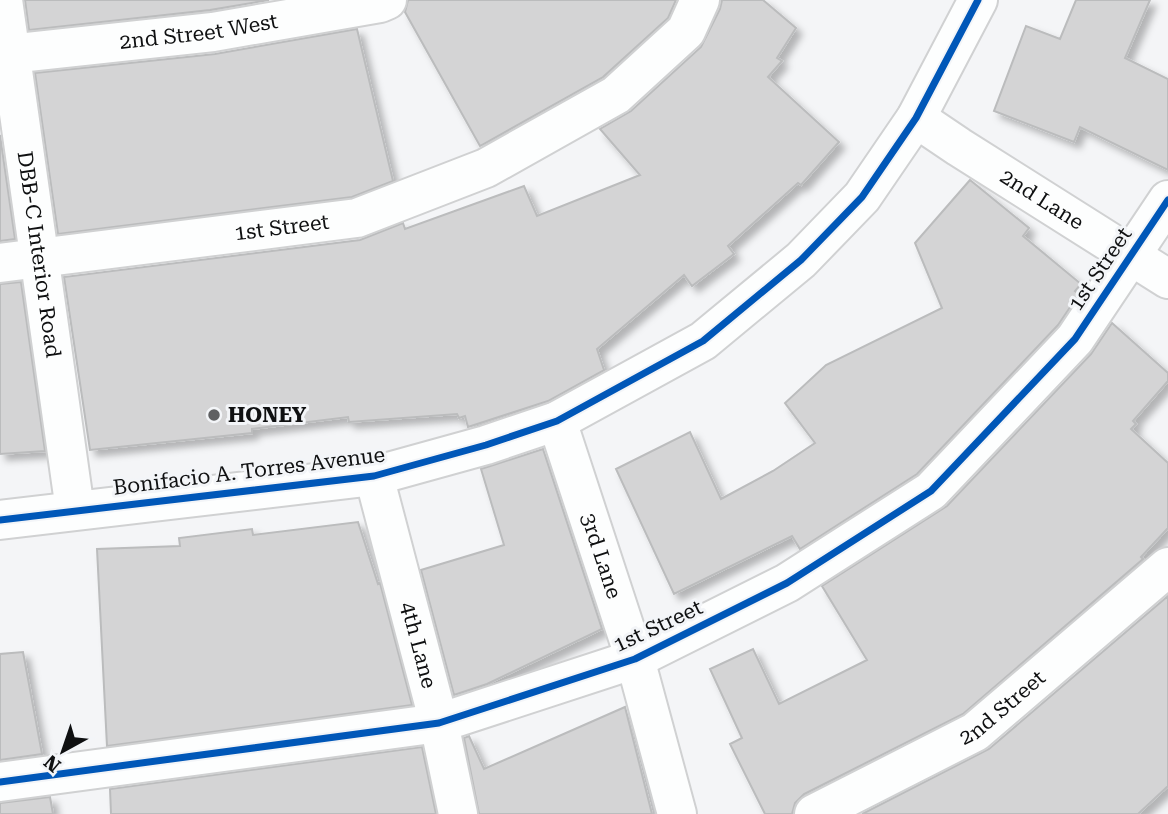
<svg xmlns="http://www.w3.org/2000/svg" width="1168" height="814" font-family="'Roboto Serif',serif">
<defs>
<filter id="shadow"><feDropShadow dx="6" dy="6" stdDeviation="3.5" flood-color="#0004"/></filter>
</defs>
<rect width="100%" height="100%" fill="#f4f5f7"/>
<path fill="#d4d4d5" stroke="#bbbcbd" stroke-width="2" filter="url(#shadow)" d="M25 0H269L210 10 29 30Z
M408 0H676L668 18 603 77 480 146 405 12Z
M722 0H763L796 28 777 58 782 61 768 77 839 142 801 185 798 183 728 246 734 254 692 286 684 275 597 349 604 370 548 401 468 427 465 416 459 418 457 414 349 422 348 417 252 429V433L90 450 64 277 360 240 403 223 405 229 524 186 537 216 640 175 600 129 631 111 701 47 720 9Z
M1076 0H1150L1125 58 1168 79V170L1080 127 1074 142 994 111 1026 26 1060 39Z
M357 29 393 181 352 197 58 234 35 73 215 54Z
M0 135 15 239 0 241Z
M970 180 1029 228 1023 236 1081 284 1075 291 1079 294 1058 325 917 474 800 549 792 536 674 594 616 469 690 432 721 499 773 471 815 443 785 403 826 365 942 308 915 243Z
M21 282 45 451 0 454V284Z
M1112 323 1168 373V381L1133 421 1136 424 1131 429 1168 463V528L1141 557 1143 559 963 714 804 794 795 803 792 814H765L730 744 742 738 710 669 753 649 779 704 867 660 822 586 947 506 1091 354Z
M543 449 602 629 487 684 454 695 421 570 504 545 481 469Z
M358 522 378 584 380 583 412 705 107 746 97 549 180 546 179 538 252 529 253 535Z
M1168 596V786L1138 814H862L989 749Z
M23 652 42 754 0 760V654Z
M625 707 652 814H479L464 738 469 736 484 769Z
M422 747 436 814H111L110 789Z
M50 797 53 814H0V803Z"/>
<g fill="none" stroke-linecap="round" stroke-linejoin="round">
<defs>
<g id="minor">
<path id="s1" d="M3 0 75 510"/>
<path id="s2" d="M9 54 213 32 380 3 387 0"/>
<path id="s3" d="M916 118 959 147 1168 279"/>
<path id="s4" d="M0 263 357 218 486 168 616 95 686 31 700 0"/>
<path id="s5" d="M557 421 635 659 677 814"/>
<path id="s6" d="M374 476 439 723 458 814"/>
<path d="M0 782 439 723 635 659 787 583 931 491 1075 339 1168 200"/>
<path id="s7" d="M814 814 975 732 1168 567"/>
</g>
<path id="tertiary" d="M0 520 374 476 486 445 557 421 703 341 801 260 862 197 916 118 978 0"/>
</defs>
<use href="#minor" stroke="#d0d1d2" stroke-width="42"/>
<use href="#tertiary" stroke="#d0d1d2" stroke-width="42"/>
<use href="#minor" stroke="#fdfefe" stroke-width="38"/>
<use href="#tertiary" stroke="#fdfefe" stroke-width="38"/>
<defs>
<path id="cycleway" d="M0 520 374 476 486 445 557 421 703 341 801 260 862 197 916 118 978 0
M0 782 439 723 635 659 787 583 931 491 1075 339 1168 200"/>
</defs>
<use href="#cycleway" stroke="#f3f5f8" stroke-width="11"/>
<use href="#cycleway" stroke="#0057b8" stroke-width="7"/>
</g>
<circle fill="#5f6062" stroke="#f3f5f8" stroke-width="2.5" cx="214" cy="415" r="7"/>
<g text-anchor="middle" stroke-width="6" stroke-linejoin="round" paint-order="stroke">
<g font-size="21" fill="#0f1011" stroke="#f3f5f8">
<text dy="7" stroke="none"><textPath href="#s2" startOffset="191">2nd Street West</textPath></text>
<text dy="7" stroke="none"><textPath href="#s3" startOffset="150">2nd Lane</textPath></text>
<text dy="7" stroke="none"><textPath href="#s4" startOffset="284">1st Street</textPath></text>
<text dy="7" stroke="none"><textPath href="#s1" startOffset="257">DBB-C Interior Road</textPath></text>
<text transform="translate(1100 269) rotate(-56)" y="7">1st Street</text>
<text transform="translate(249 471) rotate(-7)" y="7">Bonifacio A. Torres Avenue</text>
<text dy="7" stroke="none"><textPath href="#s5" startOffset="142">3rd Lane</textPath></text>
<text transform="translate(658 626) rotate(-25)" y="7">1st Street</text>
<text dy="7" stroke="none"><textPath href="#s6" startOffset="175">4th Lane</textPath></text>
<text dy="7" stroke="none"><textPath href="#s7" startOffset="217">2nd Street</textPath></text>
</g>
<g font-size="21" font-weight="bold" fill="#0f1011" stroke="#f3f5f8" text-anchor="start">
<text x="228" y="422">HONEY</text>
</g>
</g>
<g transform="translate(63 751) rotate(220)" stroke="#f3f5f8" stroke-width="5" paint-order="stroke">
<path d="M0-5L12 26L0 18L-12 26Z" fill="#0f1011"/>
<text y="-10" font-size="19" font-weight="bold" text-anchor="middle" fill="#0f1011">N</text>
</g>
</svg>
